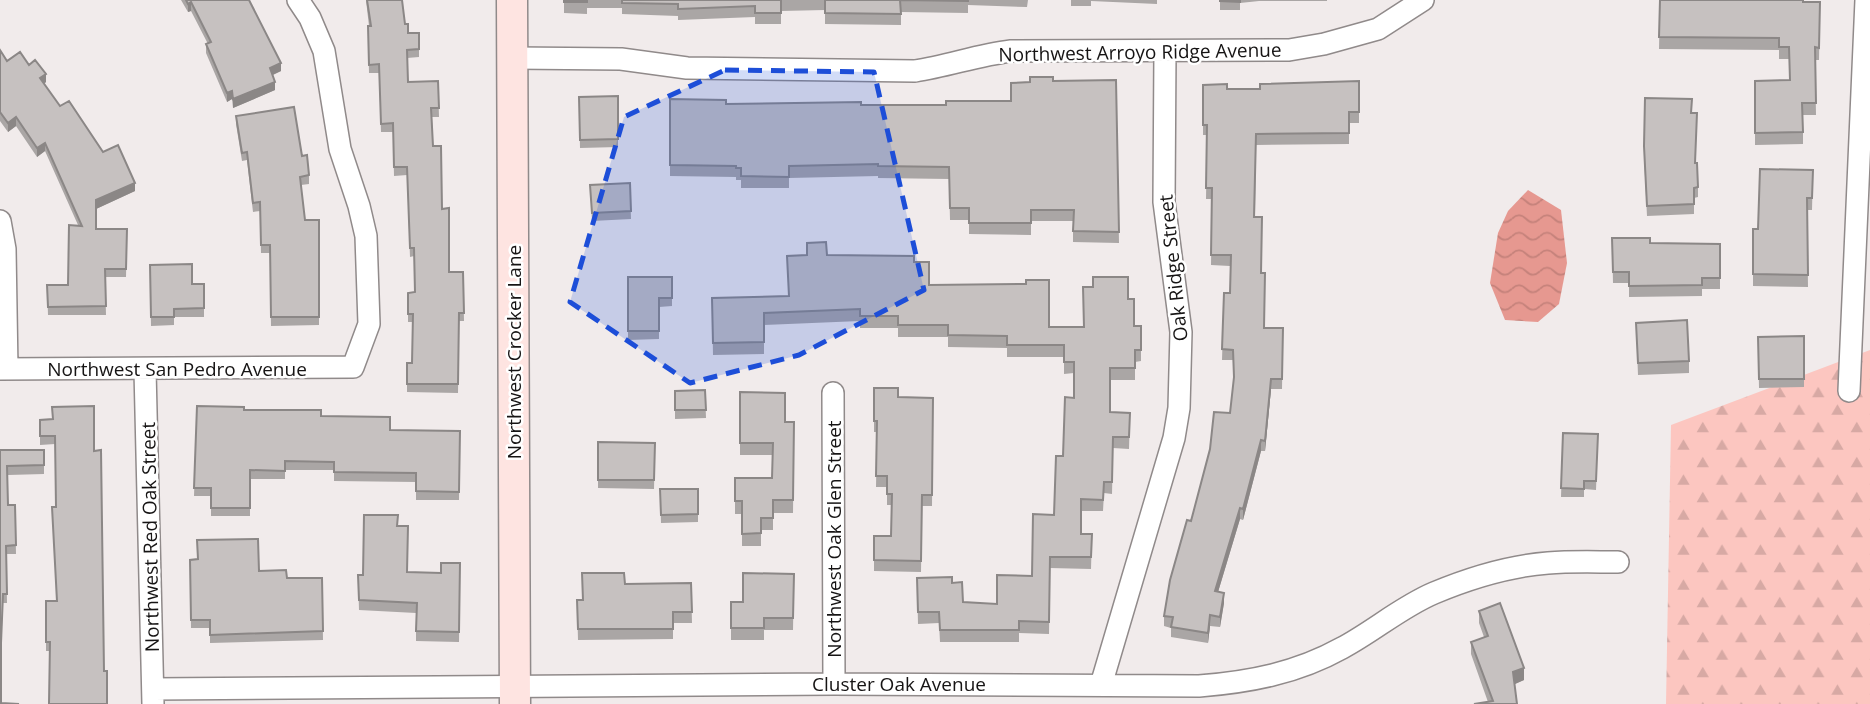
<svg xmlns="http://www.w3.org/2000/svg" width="1870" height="704" font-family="'Open Sans',sans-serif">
<defs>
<pattern id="forest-firs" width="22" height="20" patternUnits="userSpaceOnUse" patternTransform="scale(1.75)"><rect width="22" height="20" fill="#fcc6c0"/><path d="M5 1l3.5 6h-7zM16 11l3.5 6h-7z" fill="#d7a9a4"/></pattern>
<pattern id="water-waves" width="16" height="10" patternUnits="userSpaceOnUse" patternTransform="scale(1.75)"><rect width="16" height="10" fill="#e69890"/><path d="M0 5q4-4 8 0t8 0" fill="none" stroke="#c5827b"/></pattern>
</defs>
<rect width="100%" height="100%" fill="#f1ebeb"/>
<path fill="url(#forest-firs)" d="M1870 350V704H1666L1671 425Z"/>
<path fill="url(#water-waves)" d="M1528 190 1561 210 1567 263 1559 304 1538 322 1505 320 1490 283 1498 233 1508 211Z"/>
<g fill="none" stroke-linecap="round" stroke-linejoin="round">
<defs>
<path id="street" d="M513 58 621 59 687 68 915 71C948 66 978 55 1011 51L1289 50 1324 44 1378 29 1423 0
M0 221 5 249 7 369
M0 369 353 367 369 324 366 236 359 206 340 149 324 51 310 18 298 0
M145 370 153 704
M1849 391 1866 0
M833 393 834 684
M1101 685 1174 438 1179 408 1181 332 1164 202 1165 51
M153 689 834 684 1199 686C1250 682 1297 673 1342 648 1374 631 1401 607 1434 593 1470 578 1509 566 1548 563 1571 561 1595 562 1618 562"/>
<path id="secondary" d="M512 0 515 704"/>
</defs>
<use href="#street" stroke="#908a8a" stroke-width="24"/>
<use href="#secondary" stroke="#908a8a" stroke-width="33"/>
<use href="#street" stroke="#fff" stroke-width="21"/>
<use href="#secondary" stroke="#fee4e1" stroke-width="30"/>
</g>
<path fill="#aaa6a5" d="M181 0H249L281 71 273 75 275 90 233 108 232 99 227 102 206 53V44H208L191 11 188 12Z
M366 0H402L405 24 408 33H419V57L407 58 408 82 438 81 439 117H432L433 146 442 209 449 272H463L464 321H459L458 393 407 392V363H412L413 322H408V293L415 292 414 256 410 257 407 175 394 176 393 132H381L379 73H369L368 26H369Z
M564 0H1028L1027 7 968 5V13L901 12V25L825 24V10L781 11V24H755V17L678 20V16L622 14V8H587V14L564 13Z
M1071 0H1157V4L1091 1V6H1071Z
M1220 0H1327V1H1259L1240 3V10H1220Z
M1660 0 1820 2 1819 60H1815L1816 115H1803V144L1755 145V81L1790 80 1789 59H1779V50L1659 49Z
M0 50 7 61 29 65 46 82 44 84 60 106 103 152 135 191 96 209V229H127L126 277H105L106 315H48L47 285H68L78 225 45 151 37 157 16 126 8 132 0 121Z
M1116 80 1119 243 1073 242V221H1031V235L969 234V220H950L949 179 878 178V176L789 178V188H741V180H736V177L670 176V99L726 104 946 105 1011 101 1053 81Z
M1359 81V123H1349V144L1256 145 1255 217 1261 273 1264 328H1283L1282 389H1271L1265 451H1261L1243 520 1240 519 1218 592 1224 603 1220 627 1210 626 1208 643 1171 637V628L1164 626V616L1191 521 1230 413 1234 380 1233 360H1222L1224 293H1230V266L1211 265 1212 199H1206L1207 135H1203V85L1227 89H1260Z
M618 96V147L580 148 579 97Z
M1691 113 1698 187V197L1694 198V214L1647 216 1644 157Z
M236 116 302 156 309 175V184L301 185 305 220H319V325L271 326 270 253H261L260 211 253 212 247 160 242 161 236 124Z
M1813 170 1812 210H1807L1808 287 1753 286V229H1758Z
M630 183 631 219 592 221 590 185Z
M1612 238 1650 243 1720 244V289H1702V296L1629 297V283H1613Z
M807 255H827L914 262 929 285 1049 327H1084L1128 299 1134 326H1141V361L1135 362V380H1110V412L1130 413 1129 449 1113 448 1112 494 1104 493 1103 511H1081V534H1092L1091 569 1050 568 1049 634 1019 633V642H940L939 623 918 624 917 578 952 583 963 602 997 604 1032 576 1054 515 1074 398V373L1064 374V357H1007V348L948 347V337H898V328H860V321L764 325V354L713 355 712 298 788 296Z
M150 265 192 284H204V317H174V325L151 326Z
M628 277H672V306L659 307V339L628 340Z
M1636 323 1689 361V373L1638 375Z
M1804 336V387L1759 388 1758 337Z
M874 388 898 397 933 398 932 506H922L921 572 874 571V536H891L892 505H887V487H876L877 432H874Z
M705 390 706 418 675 419V391Z
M740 392 785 422H794L793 513H773V530H761V546H742V514H735V478H772V455H740Z
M197 406 321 416 390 430 460 431 459 500H416V482L334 481V470H285V479H250V516H211V496H194Z
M40 420 94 451 104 671 107 704 50 651H46V601H56L55 444 40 445Z
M1563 433 1598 434 1596 490 1584 489V497H1561Z
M598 442 655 443 654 489 598 488Z
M0 450H44V474L8 475V505H15L16 554H6L7 603H3L1 650V703L0 704Z
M660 489H698V522L661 523Z
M398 526 408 572 441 573 460 563 459 642 416 641V613L359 610 358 575H363Z
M190 560 259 571 287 578H322L323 640 210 643V628H191Z
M794 574 793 630H764V640H731V602H743Z
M691 583 692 623H673V639L578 640 577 600H582L625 584Z
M1479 611 1524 680 1514 684 1517 704 1488 702 1471 654V642L1484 637 1479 623Z"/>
<path fill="#8b8786" d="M191 2V11L188 12V4Z
M281 63V71L270 76V68Z
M46 74V82L40 86V78Z
M275 82V90L233 108V99Z
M232 91V99L227 102V93Z
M16 117V126L8 132V123Z
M45 143V151L37 157V148Z
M135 183V191L96 209V200Z
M1271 379V389L1265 451V441Z
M1261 440V451L1243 520V509Z
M1240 508V519L1215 602V591Z
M1224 593V603L1220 627V617Z
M1210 615V626L1208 643V633Z
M1524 668V680L1513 685V672Z"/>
<path fill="#c6c1c0" stroke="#8b8786" stroke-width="2" d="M186 0H249L281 63 270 68 275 82 233 99 232 91 227 93 206 44 211 42 191 2 188 4Z
M367 0H402L405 24H408V33H419V49L407 50 408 82 438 81 439 108H431L433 146H441L442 209 449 208V272H463L464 313H459L458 384H407V363H412L413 314H408V293L415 292 414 248H410L407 167H394L393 123 381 124 379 64 369 65 368 26H371Z
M564 0H587V2H564Z
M622 0H781V13H755V6L678 9V4L622 3Z
M825 0H968V1L900 0 901 14 825 13Z
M1220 0H1240V2L1220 1Z
M1660 0H1803V2H1820L1819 48 1815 47 1816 103H1802L1803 132 1755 133V81L1790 80 1789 47H1779V38L1659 37Z
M0 50 7 61 20 52 29 65 35 60 46 74 40 78 60 106 69 101 103 152 118 145 135 183 96 200V229H127L126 269H105L106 306 48 307 47 285H68L69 225 82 226 45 143 37 148 16 117 8 123 0 112Z
M1030 77H1053V81L1116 80 1119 232 1073 231 1074 210H1031V223H969V208H950L949 167 878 166V164L789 166V177L741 176V168H736V166L670 165V99L726 100V104L861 102V105H946V101H1011V83L1030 82Z
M1359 81V112H1349V133L1256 134 1254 217H1262L1261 273H1265L1264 328H1283L1282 379H1271L1265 441 1261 440 1243 509 1240 508 1215 591 1224 593 1220 617 1210 615 1208 633 1171 627 1173 617 1164 616 1170 580 1187 520 1191 521 1210 449 1214 412 1230 413 1234 377 1233 350 1222 349 1224 293H1230L1231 255H1211L1212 188H1206L1207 125H1203V85L1227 84V89H1260V84Z
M618 96V139L580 140 579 97Z
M1645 98 1692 99 1691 113H1697L1695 163H1697L1698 187 1694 188V204L1647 206 1644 146Z
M294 107 302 156 307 155 309 175 300 177 305 220H319V317H271L270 245H261L260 202 253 203 247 152 242 153 236 116Z
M1760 169 1813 170 1812 198H1807L1808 275 1753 274V229H1758Z
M630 183 631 211 592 213 590 185Z
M1612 238H1650V243L1720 244V278H1702V285L1629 286V272H1613Z
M826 242 827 255 914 256V262H929V285L1026 284V280H1049V327H1084L1083 287H1093V277H1128V299H1134V326H1141V350H1135V368H1110V412L1130 413 1129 437H1113L1112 482H1104L1103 500 1081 499V534H1092L1091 557H1050L1049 622 1019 621V630H940L939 612H918L917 578 952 577V583L962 582 963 602 997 604V575L1032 576 1033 514 1054 515 1056 456H1063L1065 397 1074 398V362H1064V345H1007V336L948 335V325H898V316H860V309L764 313V342L713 343 712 298 789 296 787 256 807 255V243Z
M192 264V284H204V308L174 309V317H151L150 265Z
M628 277H672V298H659V331H628Z
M1687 320 1689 361 1638 363 1636 323Z
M1804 336V379H1759L1758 337Z
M874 388H898V397L933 398 932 495H922L921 561 874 560V536H891L892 494H887V476H876L877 421H874Z
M705 390 706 410H675V391Z
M740 392 785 393V422H794L793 500H773V518H761V533L742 534V501H735V478H772L773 443H740Z
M94 406V451L101 450 104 671H107V704H49L50 642H46V601H57L52 507H56L55 436H40V420L53 419 52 407Z
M197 406 244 407V410H321V416L390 417V430L460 431 459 492 416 491V473L334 472V462L285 461V471L250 470V508H211V488H194Z
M1563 433 1598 434 1596 481H1584V489L1561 488Z
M598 442 655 443 654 480H598Z
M0 450H44V465L7 466 8 505H15L16 545 6 546 7 594H3L1 643V703L19 704H0Z
M660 489H698V514L661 515Z
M364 515H398L397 526H408L407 572 441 573V563H460L459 632 416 631 417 603 359 600 358 575H363Z
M258 539 259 571 286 570 287 578H322L323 631 210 635V620H191L190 560 198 559 197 540Z
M582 573H624L625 584 691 583 692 612H673V629H578L577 600H583Z
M743 573 794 574 793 618H764V628H731V602H743Z
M1500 603 1524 668 1513 672 1517 704H1474L1493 701 1471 642 1488 636 1479 611Z"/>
<path fill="#1d4ed8" fill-opacity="0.2" stroke="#1d4ed8" stroke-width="5" stroke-dasharray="14 9" stroke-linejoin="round" d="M725 70 874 72 924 290 799 355 690 383 570 302 624 117Z"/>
<g text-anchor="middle" stroke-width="5" stroke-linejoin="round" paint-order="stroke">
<g font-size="19" fill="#161414" stroke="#fff">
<text transform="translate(1140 52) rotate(-1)" y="7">Northwest Arroyo Ridge Avenue</text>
<text transform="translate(1173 268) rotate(-96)" y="7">Oak Ridge Street</text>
<text transform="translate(514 352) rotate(-90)" y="7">Northwest Crocker Lane</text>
<text x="177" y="376">Northwest San Pedro Avenue</text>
<text transform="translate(150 537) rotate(-91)" y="7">Northwest Red Oak Street</text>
<text transform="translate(834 539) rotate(-90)" y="7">Northwest Oak Glen Street</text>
<text x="899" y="691">Cluster Oak Avenue</text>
</g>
</g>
</svg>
